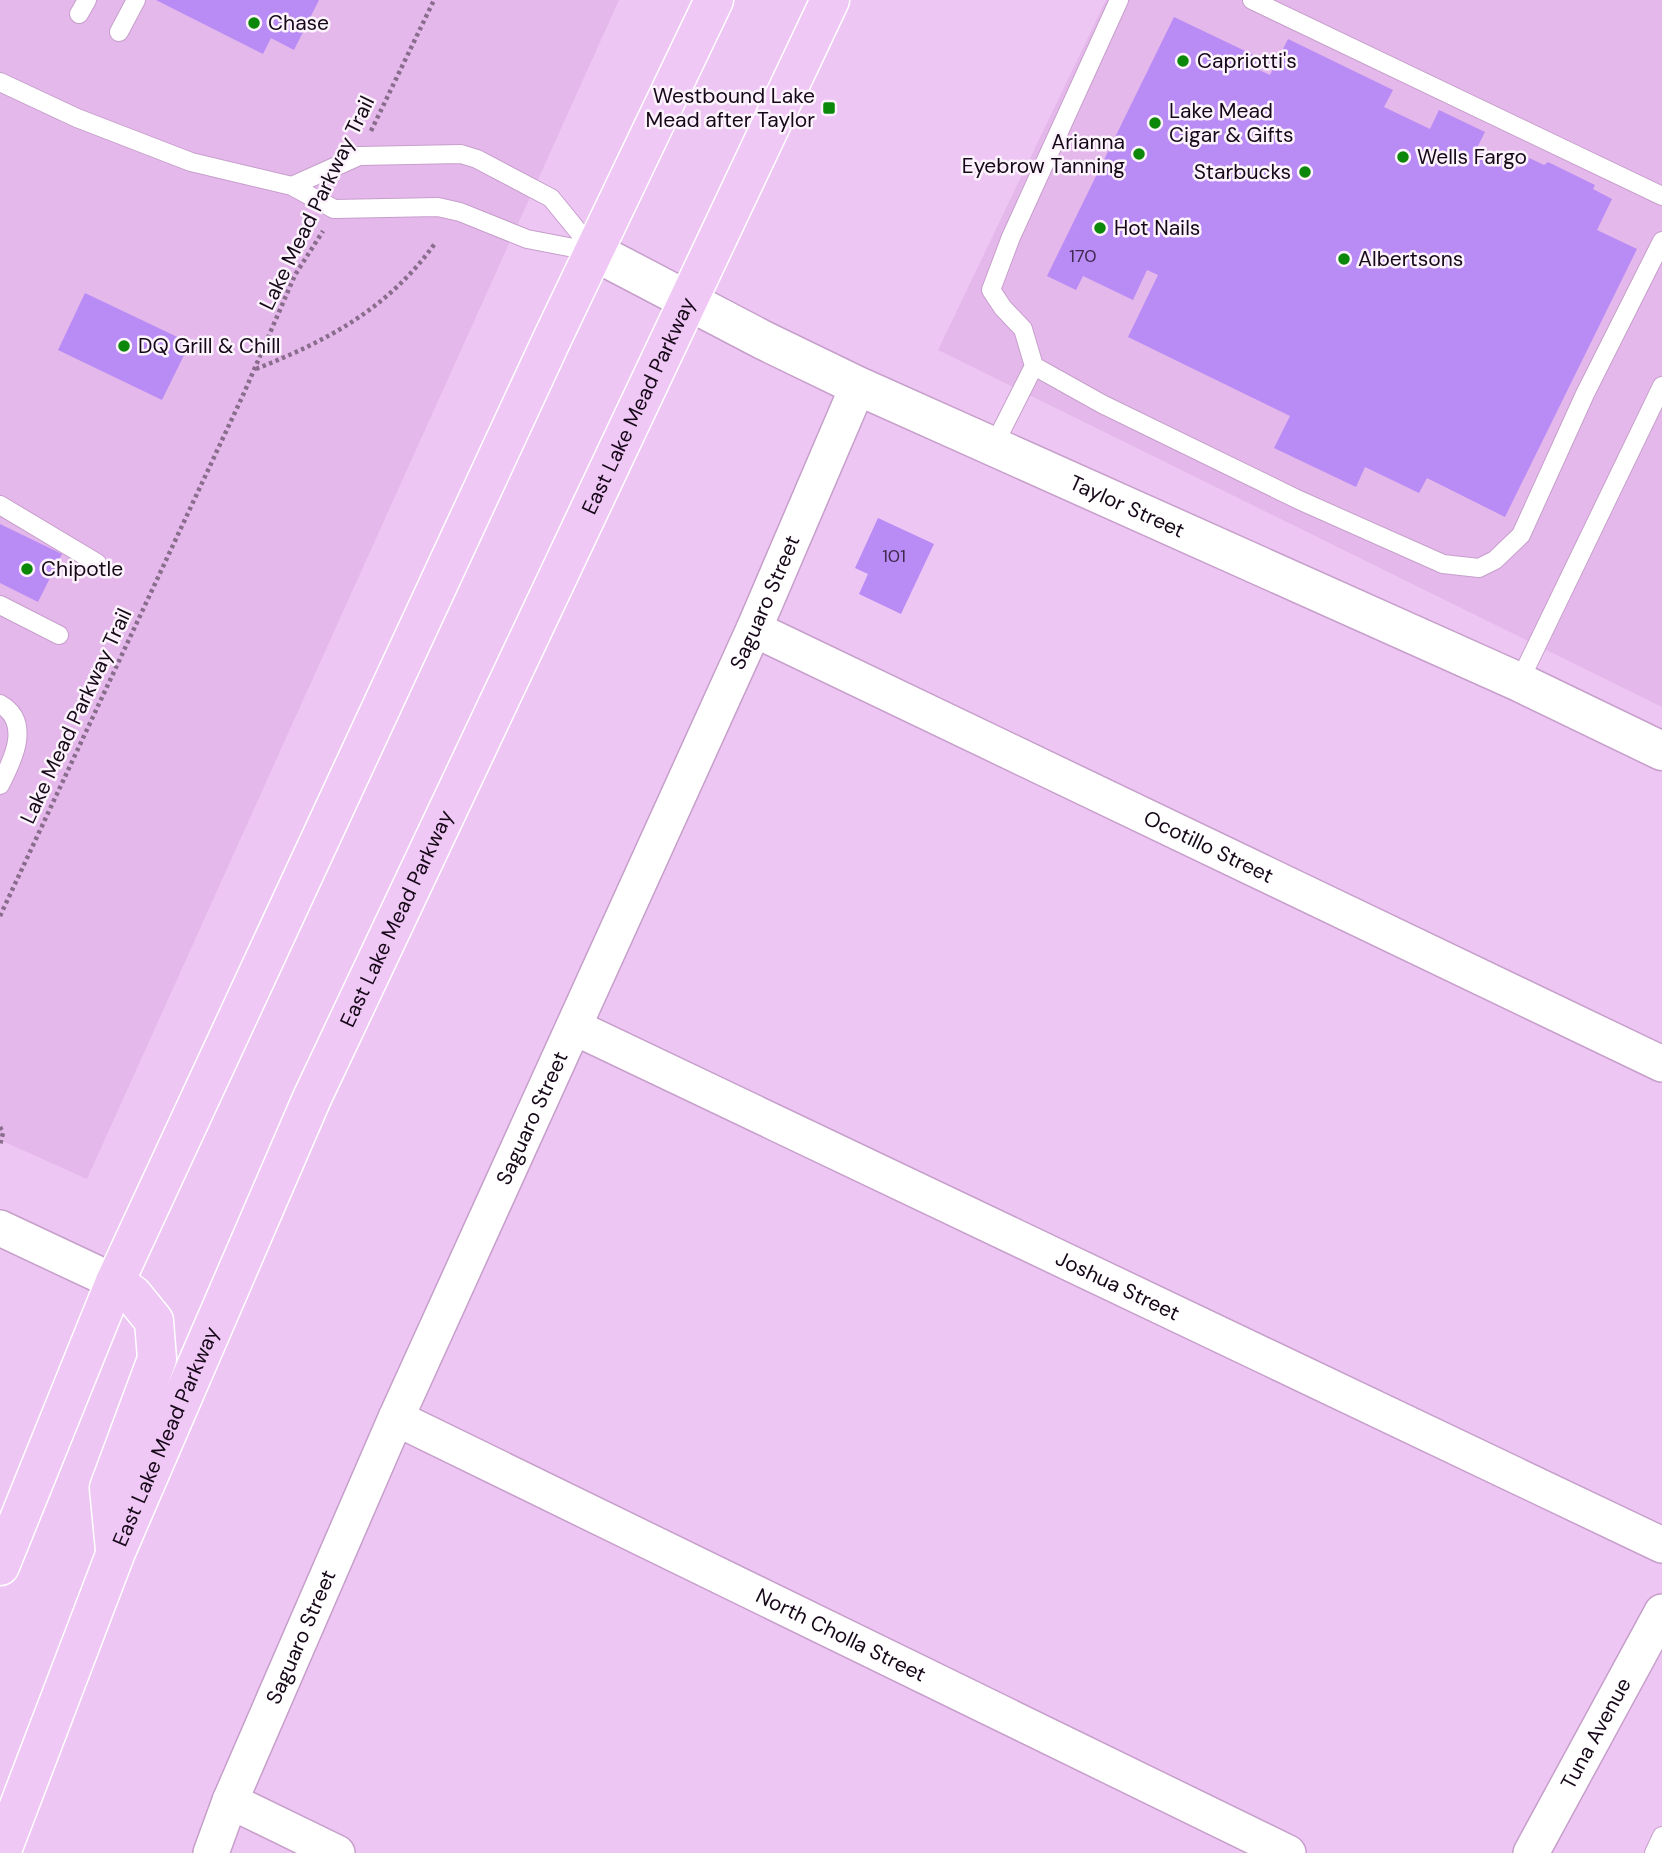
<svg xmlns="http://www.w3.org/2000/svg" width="1662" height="1853" font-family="'DM Sans',sans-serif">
<rect width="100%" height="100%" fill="#eec6f3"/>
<path fill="#e5b8eb" d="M0 0H619L87 1179 0 1140Z
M1106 0H1662V707L938 350Z"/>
<path fill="#b98bf5" d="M156 0H319L294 50 271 38 263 54Z
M1174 17 1262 59 1257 69 1270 75 1288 39 1393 90 1384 107 1430 129 1439 110 1485 132 1477 148 1519 168 1525 156 1544 165 1548 162 1595 185 1593 189 1612 199 1597 230 1637 249 1505 517 1427 478 1419 493 1365 467 1356 487 1274 448 1290 416 1128 337 1158 275 1147 270 1133 300 1083 276 1076 290 1047 276Z
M85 293 190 343 162 400 58 350Z
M878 518 934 544 901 614 859 594 868 574 855 568Z
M0 524 62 554 38 602 0 583Z"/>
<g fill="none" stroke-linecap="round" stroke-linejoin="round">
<defs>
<path id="service" d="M1252 0 1662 196
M79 14 87 0
M119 32 136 0
M0 82 77 118 191 162 292 186 334 209 438 207 460 212 527 239 595 252
M292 186 359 156 461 154 477 159 551 198 595 252
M1034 366 1102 404 1299 500 1443 564 1479 568 1495 560 1521 535 1585 394 1662 241
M994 445 1034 366 1023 329 1003 308 991 290 1011 237 1119 0
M0 505 97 563
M0 605 59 635
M1519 682 1662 386
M0 704C32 722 13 760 0 785
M1654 1853 1662 1836"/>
<g id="minor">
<path id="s1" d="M754 629 1662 1064"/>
<path id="s2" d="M574 1027 1662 1545"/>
<path d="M0 1228 115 1282"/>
<path id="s3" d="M396 1418 1288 1853"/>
<path d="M230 1801 337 1853"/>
<path id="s4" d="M211 1853 230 1801 396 1418 754 629 858 386"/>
<path id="s5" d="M1531 1853 1662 1612"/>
</g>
<g id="tertiary">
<path id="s6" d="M595 252 763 340 858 386 1519 682 1662 751"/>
</g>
<g id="primary">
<path d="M115 1282 133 1295 154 1321 157 1359 109 1488 115 1550"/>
<path d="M0 1566 115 1282 553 337 714 0"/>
<path id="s7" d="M1 1853 116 1552 312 1098 830 0"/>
</g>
</defs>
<use href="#service" stroke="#c69fcb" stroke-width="20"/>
<use href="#minor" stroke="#c69fcb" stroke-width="38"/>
<use href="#tertiary" stroke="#c69fcb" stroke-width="41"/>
<use href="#primary" stroke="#fff" stroke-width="41"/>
<path stroke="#896d8c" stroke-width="4.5" stroke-dasharray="3.5 3.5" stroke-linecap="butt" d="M371 131 434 0
M256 369C329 340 389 308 436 242
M0 916 244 393 295 275 323 231
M0 1127 3 1133 0 1145"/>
<use href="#service" stroke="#fff" stroke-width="18"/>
<use href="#minor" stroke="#fff" stroke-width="35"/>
<use href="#tertiary" stroke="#fff" stroke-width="38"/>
<use href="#primary" stroke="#f0c8f5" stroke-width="38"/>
</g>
<g fill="#0b870a" stroke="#fcf3fd" stroke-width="2.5">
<circle cx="254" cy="23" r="7"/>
<circle cx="1183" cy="61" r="7"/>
<rect x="822" y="101" width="14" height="14" rx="3.5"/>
<circle cx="1155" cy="123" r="7"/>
<circle cx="1139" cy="154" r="7"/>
<circle cx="1403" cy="157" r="7"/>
<circle cx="1305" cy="172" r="7"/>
<circle cx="1100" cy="228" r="7"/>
<circle cx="1344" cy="259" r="7"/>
<circle cx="124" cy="346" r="7"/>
<circle cx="27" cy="569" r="7"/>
</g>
<g text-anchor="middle" stroke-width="5" stroke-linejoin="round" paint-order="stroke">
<g font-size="18" fill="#3f294f">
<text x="1083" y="262">170</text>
<text x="894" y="562">101</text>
</g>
<g font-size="21" fill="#160818" stroke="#fcf3fd" text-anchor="start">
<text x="268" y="30">Chase</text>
<text x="1197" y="68">Capriotti's</text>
<text x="815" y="103" text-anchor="end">Westbound Lake<tspan x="815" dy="24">Mead after Taylor</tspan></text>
<text x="1169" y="118">Lake Mead<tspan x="1169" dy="24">Cigar &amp; Gifts</tspan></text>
<text x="1125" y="149" text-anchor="end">Arianna<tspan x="1125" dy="24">Eyebrow Tanning</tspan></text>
<text x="1417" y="164">Wells Fargo</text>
<text x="1291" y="179" text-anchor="end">Starbucks</text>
<text x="1114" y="235">Hot Nails</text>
<text x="1358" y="266">Albertsons</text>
<text x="138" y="353">DQ Grill &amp; Chill</text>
<text x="41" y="576">Chipotle</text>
</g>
<g font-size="21" fill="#160818" stroke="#fcf3fd">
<text transform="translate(317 203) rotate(-64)" y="7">Lake Mead Parkway Trail</text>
<text dy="7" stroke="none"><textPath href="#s7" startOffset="1582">East Lake Mead Parkway</textPath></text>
<text dy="7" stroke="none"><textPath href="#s6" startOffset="590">Taylor Street</textPath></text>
<text dy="7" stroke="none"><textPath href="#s4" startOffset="1368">Saguaro Street</textPath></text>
<text transform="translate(76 716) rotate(-65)" y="7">Lake Mead Parkway Trail</text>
<text dy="7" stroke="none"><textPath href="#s1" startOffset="504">Ocotillo Street</textPath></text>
<text dy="7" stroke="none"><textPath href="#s7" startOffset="1015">East Lake Mead Parkway</textPath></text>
<text dy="7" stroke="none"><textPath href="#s4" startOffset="802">Saguaro Street</textPath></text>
<text dy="7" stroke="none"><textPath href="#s2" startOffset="602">Joshua Street</textPath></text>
<text dy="7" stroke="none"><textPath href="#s7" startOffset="448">East Lake Mead Parkway</textPath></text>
<text dy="7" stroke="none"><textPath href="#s4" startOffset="234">Saguaro Street</textPath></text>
<text dy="7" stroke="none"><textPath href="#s3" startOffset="495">North Cholla Street</textPath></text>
<text dy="7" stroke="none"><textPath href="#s5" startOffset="136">Tuna Avenue</textPath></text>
</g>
</g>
</svg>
